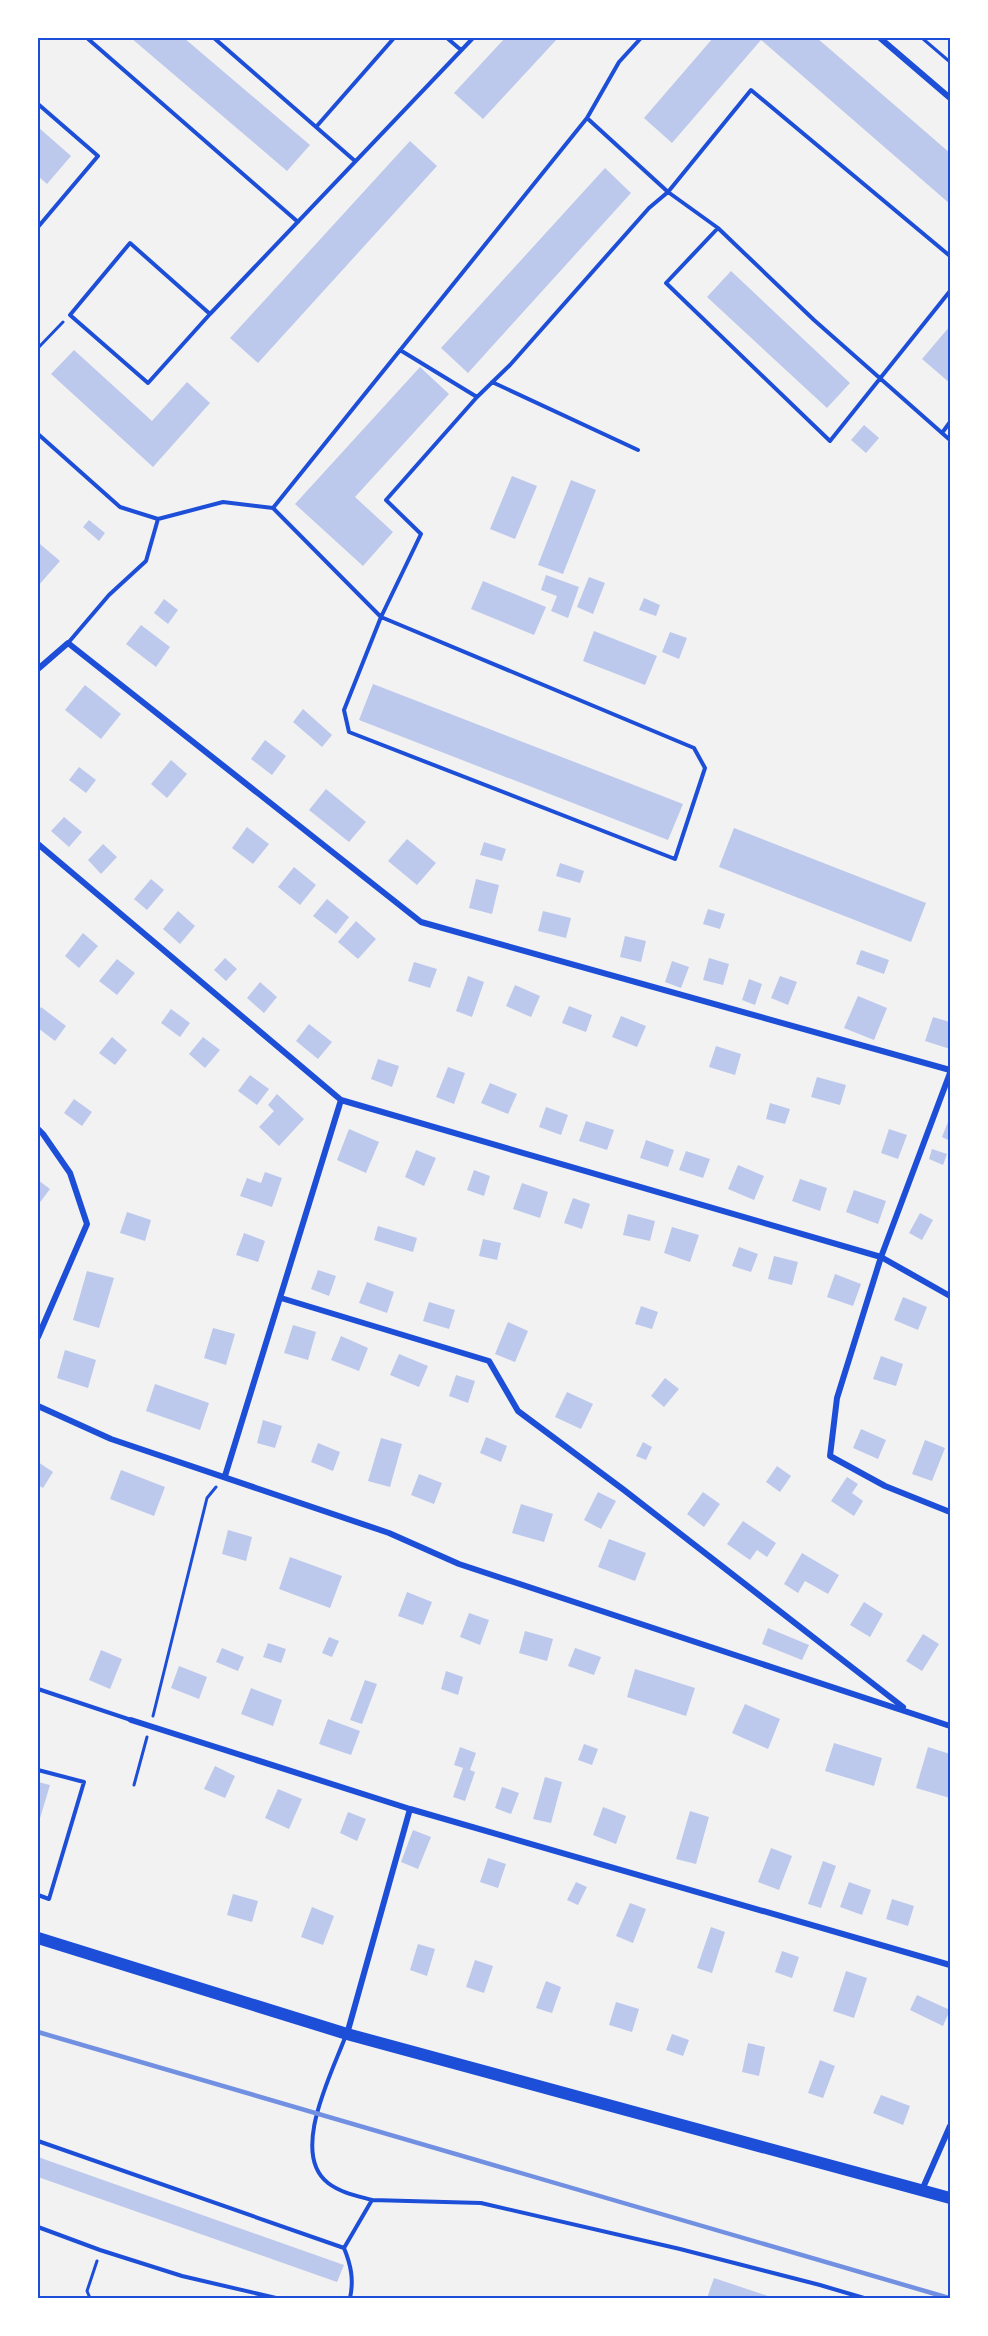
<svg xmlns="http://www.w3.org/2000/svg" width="988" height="2336" font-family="Barlow,sans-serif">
<rect width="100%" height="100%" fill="#f2f2f2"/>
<path fill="#bdc9ec" d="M131 38H184L310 145 287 171Z
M505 38H558L483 119 454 93Z
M713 38H817L950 153V204L761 40 672 143 644 118Z
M38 127 71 156 47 184 38 176Z
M410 141 437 166 258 363 230 338Z
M605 168 631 193 468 373 441 348Z
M731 271 850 383 827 408 707 297Z
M950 326V383L922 359Z
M74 350 152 421 187 382 210 403 153 467 51 374Z
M420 367 449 394 355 497 393 532 363 566 295 504Z
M864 425 879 438 866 453 851 440Z
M512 476 537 486 515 539 490 529Z
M571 480 596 490 563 574 538 565Z
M89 520 105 533 99 541 83 527Z
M40 544 60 561 38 586V548Z
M546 575 579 587 568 618 551 611 557 596 541 590Z
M589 577 605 583 593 614 577 607Z
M483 581 546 607 534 635 471 609Z
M644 598 660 605 656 616 639 610Z
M164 599 178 610 168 624 154 613Z
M141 625 170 647 156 667 126 644Z
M594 631 657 656 645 685 583 661Z
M670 632 687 638 679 659 662 652Z
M373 684 683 804 668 840 359 720Z
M85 685 121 714 101 739 65 710Z
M303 709 332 735 322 747 293 722Z
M265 740 286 756 272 775 251 759Z
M171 760 187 774 167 798 151 784Z
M79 767 96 780 86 793 69 780Z
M326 789 366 822 349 842 309 810Z
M64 817 82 832 69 847 51 831Z
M247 827 269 844 253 864 232 848Z
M734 828 926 903 911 942 719 867Z
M407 839 436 863 417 885 388 861Z
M484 842 506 849 502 861 480 855Z
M103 844 117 857 101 874 88 860Z
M560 863 584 871 580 883 556 876Z
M294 867 316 885 300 905 278 887Z
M151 879 164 890 147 910 134 899Z
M476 879 499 885 492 914 469 908Z
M327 899 349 917 336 934 313 916Z
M708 909 725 914 720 929 703 924Z
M178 911 195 926 180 944 163 929Z
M543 911 571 918 566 938 538 931Z
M356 921 376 939 358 959 338 942Z
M83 933 98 946 79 968 65 956Z
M625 936 646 941 641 962 620 957Z
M861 950 889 960 884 974 856 964Z
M225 958 237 969 226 981 214 970Z
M709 958 729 964 723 985 703 980Z
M117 959 135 973 117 995 99 981Z
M672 961 689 967 681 988 665 982Z
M414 962 437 969 430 988 408 981Z
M468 976 484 982 472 1017 456 1011Z
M780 976 797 982 788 1005 771 998Z
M749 979 762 984 755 1005 742 1000Z
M260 982 277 997 264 1013 247 998Z
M515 985 540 996 531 1017 506 1006Z
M858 996 887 1008 874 1040 844 1028Z
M569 1006 592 1015 586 1032 562 1023Z
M41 1007 66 1026 55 1041 38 1028V1012Z
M171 1009 190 1023 180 1037 161 1023Z
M621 1016 646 1026 637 1047 612 1037Z
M933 1017 950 1022V1049L925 1041Z
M309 1024 332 1042 318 1059 296 1041Z
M112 1037 127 1050 115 1065 99 1053Z
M203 1037 220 1050 205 1068 189 1054Z
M716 1046 741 1054 735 1075 709 1067Z
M378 1059 399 1066 392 1087 371 1079Z
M448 1067 465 1073 454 1104 436 1097Z
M250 1075 269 1089 257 1105 238 1091Z
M817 1077 846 1085 840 1105 811 1097Z
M490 1083 517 1094 508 1114 481 1103Z
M277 1094 304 1119 279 1146 259 1127 274 1111 268 1105Z
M74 1099 92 1112 82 1126 64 1113Z
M770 1103 790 1109 785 1124 766 1119Z
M546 1107 568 1115 561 1135 539 1127Z
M950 1117V1141L942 1137Z
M586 1121 614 1130 607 1150 579 1141Z
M349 1129 379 1142 366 1173 337 1160Z
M889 1129 907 1135 898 1159 881 1153Z
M646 1140 674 1150 668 1167 640 1158Z
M932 1149 947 1154 943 1165 929 1159Z
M416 1150 436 1158 424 1186 405 1177Z
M686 1151 710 1159 703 1178 679 1170Z
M738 1165 764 1176 754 1200 728 1189Z
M474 1170 490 1176 484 1196 467 1190Z
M265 1172 282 1178 272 1207 240 1196 247 1178 261 1183Z
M800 1179 827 1188 820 1211 792 1201Z
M38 1180 50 1189 38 1205Z
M522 1183 548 1192 540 1218 513 1209Z
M854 1190 886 1201 878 1224 846 1212Z
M573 1198 590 1204 582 1229 564 1223Z
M127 1212 151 1220 145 1241 120 1233Z
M920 1213 933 1220 922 1240 909 1233Z
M628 1214 655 1221 650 1241 623 1235Z
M378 1226 417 1238 413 1252 374 1240Z
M672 1227 699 1235 690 1262 664 1253Z
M244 1233 265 1241 258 1262 236 1255Z
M483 1239 501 1243 497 1260 479 1256Z
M739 1247 758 1254 751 1272 732 1266Z
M774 1256 798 1262 792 1285 768 1279Z
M318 1270 336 1276 329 1296 311 1289Z
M87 1271 114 1278 99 1328 73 1320Z
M835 1274 861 1284 853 1306 827 1297Z
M367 1282 394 1292 387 1313 359 1303Z
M903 1297 927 1307 918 1330 894 1320Z
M429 1302 455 1310 449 1329 423 1321Z
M641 1306 658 1312 652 1329 635 1324Z
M508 1322 528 1331 515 1362 495 1354Z
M293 1325 316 1332 308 1360 284 1353Z
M213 1328 235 1334 226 1365 204 1358Z
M341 1336 368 1348 359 1371 331 1360Z
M65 1350 96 1360 88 1388 57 1378Z
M399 1354 428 1366 419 1387 390 1375Z
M881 1356 903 1364 896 1386 873 1379Z
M456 1375 475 1381 468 1403 449 1396Z
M665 1378 679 1389 664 1407 651 1396Z
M155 1384 209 1403 200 1430 146 1411Z
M567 1392 593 1404 581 1429 555 1417Z
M263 1420 282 1426 275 1448 257 1443Z
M861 1429 886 1440 878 1459 853 1448Z
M486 1437 507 1446 501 1462 480 1453Z
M381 1438 402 1444 390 1487 368 1481Z
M925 1440 945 1448 932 1481 912 1474Z
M643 1442 652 1447 646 1460 636 1456Z
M318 1443 340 1452 333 1471 311 1462Z
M38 1462 53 1472 43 1488 38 1485Z
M777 1466 791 1476 780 1492 766 1482Z
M121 1470 165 1487 154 1516 110 1499Z
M419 1474 442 1483 434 1504 411 1495Z
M847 1477 858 1484 852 1493 863 1501 854 1516 831 1501Z
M598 1492 616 1501 601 1529 584 1520Z
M703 1492 720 1504 704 1527 687 1514Z
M521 1504 553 1514 544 1542 512 1533Z
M743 1521 776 1543 767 1557 757 1550 750 1560 727 1544Z
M228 1530 252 1537 246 1561 222 1554Z
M609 1539 646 1553 635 1581 598 1567Z
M802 1553 839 1575 828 1594 805 1581 798 1593 784 1584Z
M290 1557 342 1576 330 1608 279 1589Z
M407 1592 432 1602 423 1625 398 1616Z
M864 1602 883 1614 870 1637 850 1625Z
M469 1613 489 1620 480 1645 460 1637Z
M768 1628 809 1645 802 1660 762 1644Z
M525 1631 553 1639 547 1661 519 1653Z
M923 1634 939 1644 922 1671 906 1661Z
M329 1637 339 1641 332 1657 322 1653Z
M268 1643 286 1649 281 1663 263 1657Z
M222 1648 244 1657 238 1671 216 1662Z
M575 1648 601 1657 594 1675 568 1666Z
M101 1650 122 1659 110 1689 89 1680Z
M179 1666 207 1677 199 1699 171 1688Z
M635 1669 695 1688 686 1716 627 1697Z
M446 1671 463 1677 458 1695 441 1689Z
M365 1680 377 1684 362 1724 350 1720Z
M251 1688 282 1700 273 1726 241 1714Z
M745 1704 780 1719 768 1749 732 1733Z
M328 1719 360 1731 351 1755 319 1744Z
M834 1743 882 1758 874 1786 825 1771Z
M584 1744 598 1749 592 1765 578 1760Z
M460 1747 476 1753 470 1770 475 1772 465 1801 453 1797 463 1768 454 1765Z
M928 1747 950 1754V1798L916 1788Z
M215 1766 235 1776 225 1798 204 1789Z
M545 1777 562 1782 551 1823 533 1819Z
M38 1782 50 1785 38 1825Z
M502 1787 519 1793 511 1814 495 1808Z
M278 1789 302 1799 289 1829 265 1818Z
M603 1807 626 1816 616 1844 593 1835Z
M690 1811 709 1817 696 1864 676 1859Z
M348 1812 366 1819 357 1841 340 1833Z
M413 1830 431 1837 418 1869 401 1862Z
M771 1848 792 1856 779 1890 758 1882Z
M488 1858 506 1864 498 1888 480 1882Z
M823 1861 836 1866 821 1908 808 1904Z
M576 1882 587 1887 578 1905 567 1900Z
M849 1882 871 1890 862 1915 840 1907Z
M233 1894 258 1901 252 1922 227 1915Z
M892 1899 914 1906 908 1926 886 1919Z
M630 1903 646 1909 633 1943 616 1936Z
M312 1907 334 1916 323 1945 301 1937Z
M711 1927 725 1932 712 1973 697 1968Z
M418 1944 435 1949 427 1976 410 1970Z
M782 1951 799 1957 792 1978 775 1972Z
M475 1960 493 1966 484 1993 466 1987Z
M846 1971 867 1978 854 2018 833 2011Z
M546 1981 561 1987 552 2013 536 2008Z
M917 1995 950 2010 943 2026 910 2010Z
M616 2002 639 2009 632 2032 609 2025Z
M672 2034 689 2040 683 2056 666 2050Z
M748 2043 765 2047 759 2076 742 2072Z
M820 2060 835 2066 823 2098 808 2093Z
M881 2095 910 2106 903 2125 873 2113Z
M38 2157 344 2265 337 2282 38 2177Z
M714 2278 774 2298H707Z"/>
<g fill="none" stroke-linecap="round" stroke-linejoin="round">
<path stroke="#1d4ed8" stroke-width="3" d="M922 38 950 62
M38 348 63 322
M153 1716 207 1498 216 1487
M134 1785 147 1737
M90 2298 87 2291 97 2261"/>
<path stroke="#1d4ed8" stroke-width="4" d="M87 38 298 222
M214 38 355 161
M447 38 461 50
M38 104 98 156 38 227
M587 118 668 192 718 228 814 320 942 433 950 422
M316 127 394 38
M718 228 666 283 830 441 950 291
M210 314 130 243 70 315 148 383 210 314 473 38
M400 350 477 397 510 365 649 208 668 192 751 90 950 256
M492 382 638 450
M942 433 950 440
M38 434 120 507 158 519
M273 508 381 617 344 710 349 732 675 859 705 768 694 748 381 617 421 534 386 500 477 397
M68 643 109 595 146 561 158 519 223 502 273 508 587 118 619 62 641 38
M38 1689 131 1720
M38 1770 84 1782 49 1899 38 1895
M38 2141 344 2248 372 2200C358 2196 341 2193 328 2183 289 2153 333 2071 346 2035
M372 2200 481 2203 680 2249 820 2285 864 2298
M38 2227 100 2250 182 2276 276 2298
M344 2248C351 2265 354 2280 350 2298"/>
<path stroke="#1d4ed8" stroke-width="6" d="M880 38 950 98
M38 669 68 643 421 922 950 1070
M38 844 341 1100 881 1257 950 1296
M950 1073 881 1257 837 1398 830 1456 885 1486 950 1512
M38 1129 43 1134 70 1173 87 1224 38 1337
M281 1298 489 1361 518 1411 624 1490 903 1707
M38 1406 111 1439 389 1533 459 1564 950 1726
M225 1476 341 1100
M131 1720 410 1809 950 1965
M347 2034 410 1809
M922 2190 950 2126"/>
<path stroke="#1d4ed8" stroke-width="12" d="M38 1938 347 2034 950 2198"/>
<path stroke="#7290e2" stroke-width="4.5" d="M38 2032 949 2298"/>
</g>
<rect width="988" height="2336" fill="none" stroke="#ffffff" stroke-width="78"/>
<rect x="39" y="39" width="910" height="2258" fill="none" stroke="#1d4ed8" stroke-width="2"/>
</svg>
